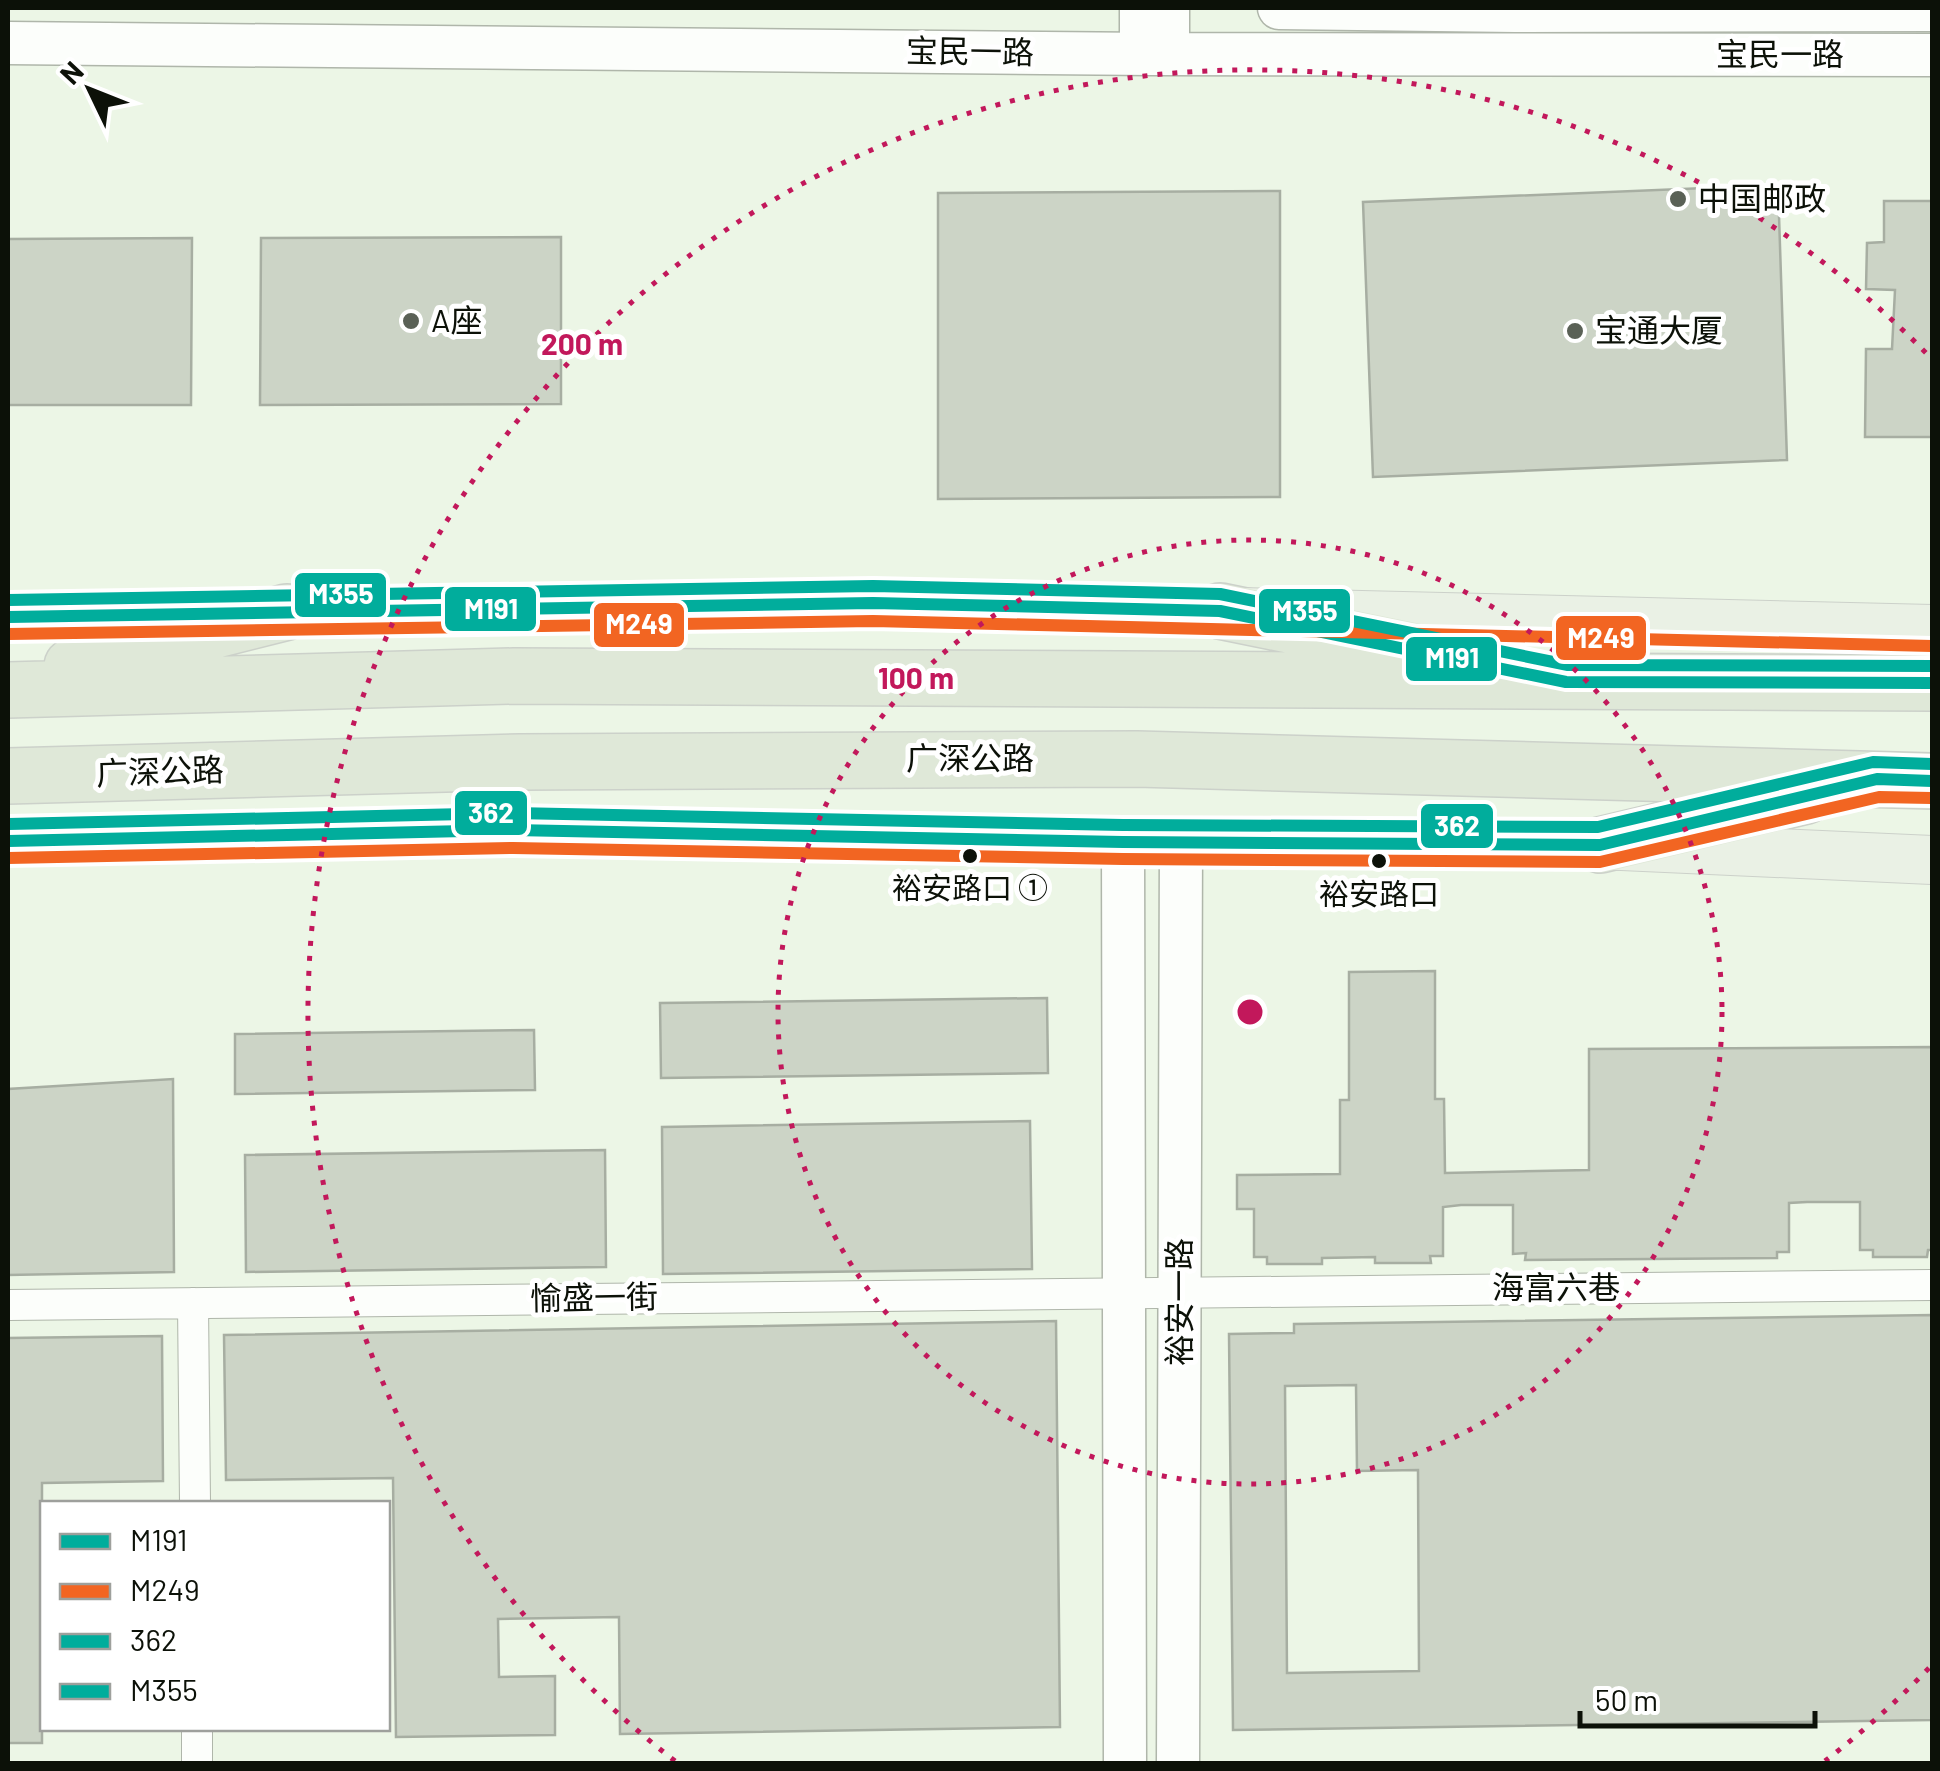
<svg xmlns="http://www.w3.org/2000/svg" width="1940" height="1771" font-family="Barlow,'Noto Sans SC',sans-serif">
<rect width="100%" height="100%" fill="#ecf6e6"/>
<path fill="#ccd4c6" stroke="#a7aea2" stroke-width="2.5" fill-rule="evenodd" d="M1778 185 1787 460 1373 477 1363 202Z
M1280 191V497L938 499V193Z
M1884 201H1932V437H1865L1866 349H1892L1895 290 1866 289 1867 243 1884 242Z
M561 237V404L260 405 261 238Z
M192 238 191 405H8V239Z
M1435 971V1099H1444L1445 1173 1589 1170V1049L1932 1047V1250H1928L1927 1257H1873V1250H1860V1202H1807L1789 1203V1252H1777V1258L1525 1260 1526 1253 1513 1254V1205H1461L1443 1207V1256H1430L1431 1263H1375V1257L1322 1258V1264H1267V1257H1254V1209H1237V1175L1340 1174V1100H1349V972Z
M1047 998 1048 1073 661 1078 660 1003Z
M534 1030 535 1090 235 1094V1034Z
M173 1079 174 1272 8 1275V1089Z
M1030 1121 1032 1269 663 1274 662 1127Z
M605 1150 606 1267 246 1272 245 1155Z
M1932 1315V1720L1233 1730 1229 1334 1294 1333V1324ZM1356 1385 1357 1471 1418 1470 1419 1671 1287 1673 1285 1386Z
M1056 1321 1060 1727 620 1734 619 1617 498 1619 499 1677 555 1676V1735L396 1737 393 1478 226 1480 224 1335Z
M162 1336 163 1481 42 1483V1743H8V1338Z"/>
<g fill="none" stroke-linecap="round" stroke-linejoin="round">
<defs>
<path id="street" d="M193 1303 195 1504
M8 1305 1932 1285
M197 1728V1764"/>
<path id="secondary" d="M1141 8V42L1152 54 1168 40V8
M1279 8 1515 11 1932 10
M8 43 1152 54 1932 55
M1123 842 1125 1764
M1178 1764 1181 841"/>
<path id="primary" d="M8 617 873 603 1932 629
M8 841 513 830 1123 842 1600 845 1932 860"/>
<path id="highway" d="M1220 611 1445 657
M72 666 287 612
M8 690 514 676 1932 683
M8 776 520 762 1137 759 1932 781
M1600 845 1806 796"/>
</defs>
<use href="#street" stroke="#afb6aa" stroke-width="32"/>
<use href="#secondary" stroke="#afb6aa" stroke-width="45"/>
<use href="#primary" stroke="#ccd1ca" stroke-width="50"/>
<use href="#highway" stroke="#ccd1ca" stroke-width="58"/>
<use href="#street" stroke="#fcfefb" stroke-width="30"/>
<use href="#secondary" stroke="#fcfefb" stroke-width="42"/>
<use href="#primary" stroke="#eaf1e5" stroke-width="48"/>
<use href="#highway" stroke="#dfe8d8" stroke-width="55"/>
<defs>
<path id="bus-1" d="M8 617 873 603 1220 611 1566 682 1932 683
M8 841 513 830 1123 842 1600 845 1877 779 1932 781"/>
<path id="bus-2" d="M8 634 873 621 1932 646
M8 858 513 848 1123 859 1600 862 1879 797 1931 798"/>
<path id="bus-3" d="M8 824 513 813 1123 825 1598 827 1873 762 1932 764"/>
<path id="bus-4" d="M8 600 873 586 1220 594 1568 665 1932 666"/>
</defs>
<use href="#bus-1" stroke="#fff" stroke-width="20"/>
<use href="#bus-2" stroke="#fff" stroke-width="20"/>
<use href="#bus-3" stroke="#fff" stroke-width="20"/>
<use href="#bus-4" stroke="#fff" stroke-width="20"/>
<use href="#bus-1" stroke="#01ad9c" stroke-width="12"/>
<use href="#bus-2" stroke="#f26522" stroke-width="12"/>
<use href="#bus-3" stroke="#01ad9c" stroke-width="12"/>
<use href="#bus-4" stroke="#01ad9c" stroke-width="12"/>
</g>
<g fill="none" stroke="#c2185b" stroke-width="5" stroke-dasharray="5 10">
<circle cx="1250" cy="1012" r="472"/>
<path d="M1929 1668A944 944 0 0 1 1825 1761M675 1761A944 944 0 1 1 1929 356"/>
</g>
<g fill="#5a6156" stroke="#fff" stroke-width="4">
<circle cx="1678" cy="199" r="10"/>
<circle cx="411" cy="321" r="10"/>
<circle cx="1575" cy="331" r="10"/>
</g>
<g fill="#0c1108" stroke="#fff" stroke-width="4">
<circle cx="970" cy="856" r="9"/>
<circle cx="1379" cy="861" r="9"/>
</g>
<g text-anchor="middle" stroke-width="10" stroke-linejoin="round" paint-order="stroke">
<g font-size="30" fill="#0c1108" stroke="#fff">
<text x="970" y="899">裕安路口 ①</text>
<text x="1379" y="905">裕安路口</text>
</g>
<g font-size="32" fill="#0c1108" stroke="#fff">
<text transform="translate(970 52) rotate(1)" y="11">宝民一路</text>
<text x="1780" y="66">宝民一路</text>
<text x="970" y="770">广深公路</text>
<text transform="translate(160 772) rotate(-2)" y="11">广深公路</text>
<text x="1556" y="1299">海富六巷</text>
<text transform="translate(594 1298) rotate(-1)" y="11">愉盛一街</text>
<text transform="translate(1180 1302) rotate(-90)" y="11">裕安一路</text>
</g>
<g font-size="32" fill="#0c1108" stroke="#fff" text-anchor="start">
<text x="1698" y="210">中国邮政</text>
<text x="431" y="332">A座</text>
<text x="1595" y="342">宝通大厦</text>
</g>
</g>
<circle cx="1250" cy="1012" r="15" fill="#c2185b" stroke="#fff" stroke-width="5"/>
<g font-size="30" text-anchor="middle" font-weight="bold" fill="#c2185b" stroke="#fff" stroke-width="10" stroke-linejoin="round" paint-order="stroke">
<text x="582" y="355">200 m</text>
<text x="916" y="689">100 m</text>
</g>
<g stroke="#fff" stroke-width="4">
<rect x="293" y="571" width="95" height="48" rx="10" fill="#01ad9c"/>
<rect x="443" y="585" width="95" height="48" rx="10" fill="#01ad9c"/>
<rect x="1257" y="587" width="95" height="48" rx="10" fill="#01ad9c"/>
<rect x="592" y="601" width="94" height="48" rx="10" fill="#f26522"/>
<rect x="1554" y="614" width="94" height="48" rx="10" fill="#f26522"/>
<rect x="1404" y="635" width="95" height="48" rx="10" fill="#01ad9c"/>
<rect x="453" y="789" width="76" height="48" rx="10" fill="#01ad9c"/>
<rect x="1419" y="802" width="76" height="48" rx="10" fill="#01ad9c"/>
</g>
<g font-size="28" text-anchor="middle" font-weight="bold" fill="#fff">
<text x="341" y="604">M355</text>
<text x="491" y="619">M191</text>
<text x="1305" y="621">M355</text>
<text x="639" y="634">M249</text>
<text x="1601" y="648">M249</text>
<text x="1452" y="668">M191</text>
<text x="491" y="823">362</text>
<text x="1457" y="836">362</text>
</g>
<rect width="1940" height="1771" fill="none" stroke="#0c1108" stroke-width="20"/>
<rect x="40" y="1501" width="350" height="230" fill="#ffffff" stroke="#9ea09c" stroke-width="2.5"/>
<rect x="60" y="1534" width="50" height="15" fill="#01ad9c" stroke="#9ea09c" stroke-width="2.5"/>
<text x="130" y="1551" font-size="30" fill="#0c1108">M191</text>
<rect x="60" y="1584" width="50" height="15" fill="#f26522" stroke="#9ea09c" stroke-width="2.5"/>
<text x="130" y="1601" font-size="30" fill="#0c1108">M249</text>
<rect x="60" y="1634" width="50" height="15" fill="#01ad9c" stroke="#9ea09c" stroke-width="2.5"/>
<text x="130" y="1651" font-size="30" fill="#0c1108">362</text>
<rect x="60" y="1684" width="50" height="15" fill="#01ad9c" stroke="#9ea09c" stroke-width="2.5"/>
<text x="130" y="1701" font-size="30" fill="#0c1108">M355</text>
<g transform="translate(90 90) rotate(313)" stroke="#ffffff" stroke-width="8" paint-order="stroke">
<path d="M0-8L18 38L0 25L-18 38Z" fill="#0c1108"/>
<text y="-15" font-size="28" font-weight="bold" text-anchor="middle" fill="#0c1108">N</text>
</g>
<path d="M1580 1711v15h235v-15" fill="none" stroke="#0c1108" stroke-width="5"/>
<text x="1595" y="1711" font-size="30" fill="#0c1108" stroke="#ffffff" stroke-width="8" paint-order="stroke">50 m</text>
</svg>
